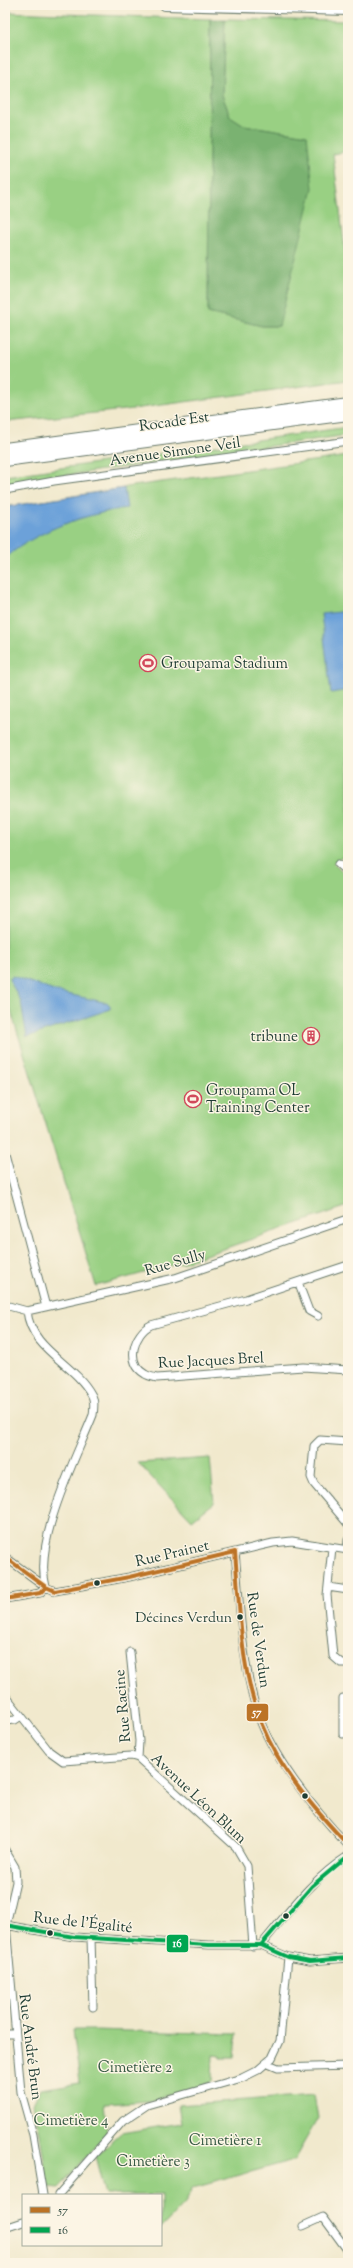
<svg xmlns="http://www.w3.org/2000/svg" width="353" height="2268" font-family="'Sorts Mill Goudy',serif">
<rect width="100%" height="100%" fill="#fcf5e5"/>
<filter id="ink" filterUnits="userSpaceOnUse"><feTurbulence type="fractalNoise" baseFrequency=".025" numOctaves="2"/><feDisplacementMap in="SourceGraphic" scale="8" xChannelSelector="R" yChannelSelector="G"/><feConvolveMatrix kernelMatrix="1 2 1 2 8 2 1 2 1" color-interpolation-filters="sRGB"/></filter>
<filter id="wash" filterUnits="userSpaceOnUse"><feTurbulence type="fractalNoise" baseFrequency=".012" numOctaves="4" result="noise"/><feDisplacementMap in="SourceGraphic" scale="16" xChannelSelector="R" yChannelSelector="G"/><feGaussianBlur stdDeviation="0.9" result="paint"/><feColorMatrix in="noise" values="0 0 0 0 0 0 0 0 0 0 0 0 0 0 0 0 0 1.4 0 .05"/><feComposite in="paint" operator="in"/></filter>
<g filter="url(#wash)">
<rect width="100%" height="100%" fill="#f1e9cd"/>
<path fill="#99d083" stroke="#5c865c" d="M5 12 210 19 208 313 262 326H279L307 135 244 125 230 116 222 95 225 19 348 21V151L333 154 348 275V380L125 410 5 422Z
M348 427V435L40 479 5 486V476Z
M348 456V854L333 863 348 878V1206L188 1261 96 1286 5 992V507L124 488 126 487Z
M210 1458 214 1503 192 1520 138 1463Z
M73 2030H95L236 2034 234 2058H220V2056L213 2055 212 2082 149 2101 104 2104 107 2132 105 2136 59 2188 50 2187 47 2180 40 2134 33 2104 40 2089 80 2083Z
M314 2095 318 2118 294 2160 193 2188 182 2206 161 2228V2195H105L95 2156 121 2133 181 2123 178 2105Z"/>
<path fill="#7ab271" stroke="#4c7852" d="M210 19H225L222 95 230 116 244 125 307 135 313 188 279 326H262L208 313Z"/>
<path fill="#6ca1d9" stroke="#466f86" d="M124 488 127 508C83 515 40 529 5 558V507Z
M348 611V690L331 693 321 614Z
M13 976 54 991 108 1003 111 1009 27 1037 21 1002 9 979Z"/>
</g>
<g filter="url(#ink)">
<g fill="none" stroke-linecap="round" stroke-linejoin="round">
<defs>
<path id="street" d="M5 490 54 481 348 441
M338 864 348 873
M5 1153 46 1307
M348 1265 246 1299 151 1325C134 1333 125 1363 145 1374 148 1376 153 1377 157 1378L303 1367 348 1370
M298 1282 309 1311 318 1316
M5 1305 27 1311 175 1278 348 1219
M27 1311C31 1350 74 1363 91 1394 95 1400 94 1408 93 1415 76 1458 33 1541 46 1587
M348 1442 320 1440 314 1446 311 1477 314 1484 348 1524
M332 1548 327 1595 333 1656 341 1663H348
M347 1550 348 1540
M235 1552C240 1603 241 1659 256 1708 269 1754 315 1811 348 1845
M5 1557 46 1587 55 1591 129 1577 273 1543 292 1541 348 1550
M328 1587 348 1590
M5 1599 40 1593 46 1587
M130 1652 139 1741 138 1758
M5 1695 49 1751 63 1761 131 1756 138 1758 236 1847 247 1866 253 1946
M5 1721 15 1720 21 1716
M343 1734V1698H348
M5 1850 15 1867 16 1882 6 1925 21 2092 33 2135 43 2195
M5 1925 74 1937 209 1945H261L288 1957 310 1961 348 1958
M91 1938 93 2007
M261 1945C288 1913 312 1879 348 1856
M5 2034H15
M266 2063 278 2068 348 2066
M58 2195 123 2121 147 2105 242 2078 258 2070 272 2058 280 2041 288 1957
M303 2226 323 2217 348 2251
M5 2228 23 2222"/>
<path id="secondary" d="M165 5 348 10"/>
<path id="highway" d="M5 449 348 403
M5 460 348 414"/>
</defs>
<use href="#street" stroke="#68796a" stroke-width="9"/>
<use href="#secondary" stroke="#68796a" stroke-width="12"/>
<use href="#highway" stroke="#68796a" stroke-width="14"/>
<use href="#street" stroke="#fff" stroke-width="7"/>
<use href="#secondary" stroke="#fff" stroke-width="10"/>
<use href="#highway" stroke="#fff" stroke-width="12"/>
<defs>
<path id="bus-1" d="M235 1552C240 1609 240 1671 262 1725 280 1770 315 1810 348 1845
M5 1557 46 1587 55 1591 129 1577 235 1552
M5 1599 40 1593 46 1587"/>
<path id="bus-2" d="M5 1925 74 1937 209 1945H261L288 1957 310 1961 348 1958
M261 1945 312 1886 348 1856"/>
</defs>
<use href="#bus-1" stroke="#fcf5e5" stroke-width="7"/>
<use href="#bus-2" stroke="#fcf5e5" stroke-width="7"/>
<use href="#bus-1" stroke="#bc7326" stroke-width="4"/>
<use href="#bus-2" stroke="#00a651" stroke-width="4"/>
</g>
</g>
<defs>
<symbol id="stadium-ring" viewBox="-11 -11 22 22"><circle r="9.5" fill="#fcf5e5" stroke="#d1495b" stroke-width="1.5"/><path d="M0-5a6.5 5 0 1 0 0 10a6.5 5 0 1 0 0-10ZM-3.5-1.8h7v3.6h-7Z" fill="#d1495b"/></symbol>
<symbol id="building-ring" viewBox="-11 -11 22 22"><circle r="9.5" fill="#fcf5e5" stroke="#d1495b" stroke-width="1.5"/><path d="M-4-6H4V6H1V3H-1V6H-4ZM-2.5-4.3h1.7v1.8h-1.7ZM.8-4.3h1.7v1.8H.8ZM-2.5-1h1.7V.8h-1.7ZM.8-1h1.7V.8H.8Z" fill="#d1495b"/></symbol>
</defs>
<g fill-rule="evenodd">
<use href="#stadium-ring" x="138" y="653" width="20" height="20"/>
<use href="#building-ring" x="301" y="1026" width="20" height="20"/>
<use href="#stadium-ring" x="183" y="1089" width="20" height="20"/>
</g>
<g fill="#1f3d34" stroke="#fcf5e5" stroke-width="1.5">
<circle cx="97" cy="1583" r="3.5"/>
<circle cx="240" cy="1617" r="3.5"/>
<circle cx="305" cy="1796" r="3.5"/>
<circle cx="286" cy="1916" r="3.5"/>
<circle cx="50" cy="1933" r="3.5"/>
</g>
<g text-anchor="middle" stroke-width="3" stroke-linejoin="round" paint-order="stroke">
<g font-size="14" fill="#1f3d34" stroke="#fcf5e5" text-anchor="end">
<text x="232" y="1622">Décines Verdun</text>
</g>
<g font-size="15" fill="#1f3d34" stroke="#fcf5e5">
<text transform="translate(174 421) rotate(-8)" y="5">Rocade Est</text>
<text transform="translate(175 451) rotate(-8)" y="5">Avenue Simone Veil</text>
<text transform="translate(175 1262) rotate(-16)" y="5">Rue Sully</text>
<text transform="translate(211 1360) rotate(-3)" y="5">Rue Jacques Brel</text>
<text transform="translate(172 1553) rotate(-13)" y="5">Rue Prainet</text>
<text transform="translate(259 1640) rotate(82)" y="5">Rue de Verdun</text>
<text transform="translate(122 1706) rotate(-95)" y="5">Rue Racine</text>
<text transform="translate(199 1798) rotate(43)" y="5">Avenue Léon Blum</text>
<text transform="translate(83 1922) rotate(6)" y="5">Rue de l'Égalité</text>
<text transform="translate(31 2047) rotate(83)" y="5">Rue André Brun</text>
</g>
<g font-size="15" fill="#1f3d34" stroke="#fcf5e5" text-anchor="start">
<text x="161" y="668">Groupama Stadium</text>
<text x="298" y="1041" text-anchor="end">tribune</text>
<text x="206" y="1095">Groupama OL<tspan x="206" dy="17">Training Center</tspan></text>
</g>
<g font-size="15" fill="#375a44" stroke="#fcf5e5">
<text x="135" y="2072">Cimetière 2</text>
<text x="71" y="2125">Cimetière 4</text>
<text x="225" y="2145">Cimetière 1</text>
<text x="153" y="2166">Cimetière 3</text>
</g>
</g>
<g stroke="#fcf5e5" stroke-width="1.5">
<rect x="246" y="1703" width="23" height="19" rx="4" fill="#bc7326"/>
<rect x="166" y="1934" width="23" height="19" rx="4" fill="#00a651"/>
</g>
<g font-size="11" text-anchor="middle" font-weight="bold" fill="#fff">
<text x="257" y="1716">57</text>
<text x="177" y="1947">16</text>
</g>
<rect width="353" height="2268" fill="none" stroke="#fcf5e5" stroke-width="20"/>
<rect x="22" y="2194" width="140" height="52" fill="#fcf5e5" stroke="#a4ab9e"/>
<rect x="30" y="2207" width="20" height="6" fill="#bc7326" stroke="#a4ab9e"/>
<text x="58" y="2214" font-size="12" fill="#1f3d34">57</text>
<rect x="30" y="2227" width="20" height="6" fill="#00a651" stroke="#a4ab9e"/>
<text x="58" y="2234" font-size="12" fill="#1f3d34">16</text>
</svg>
